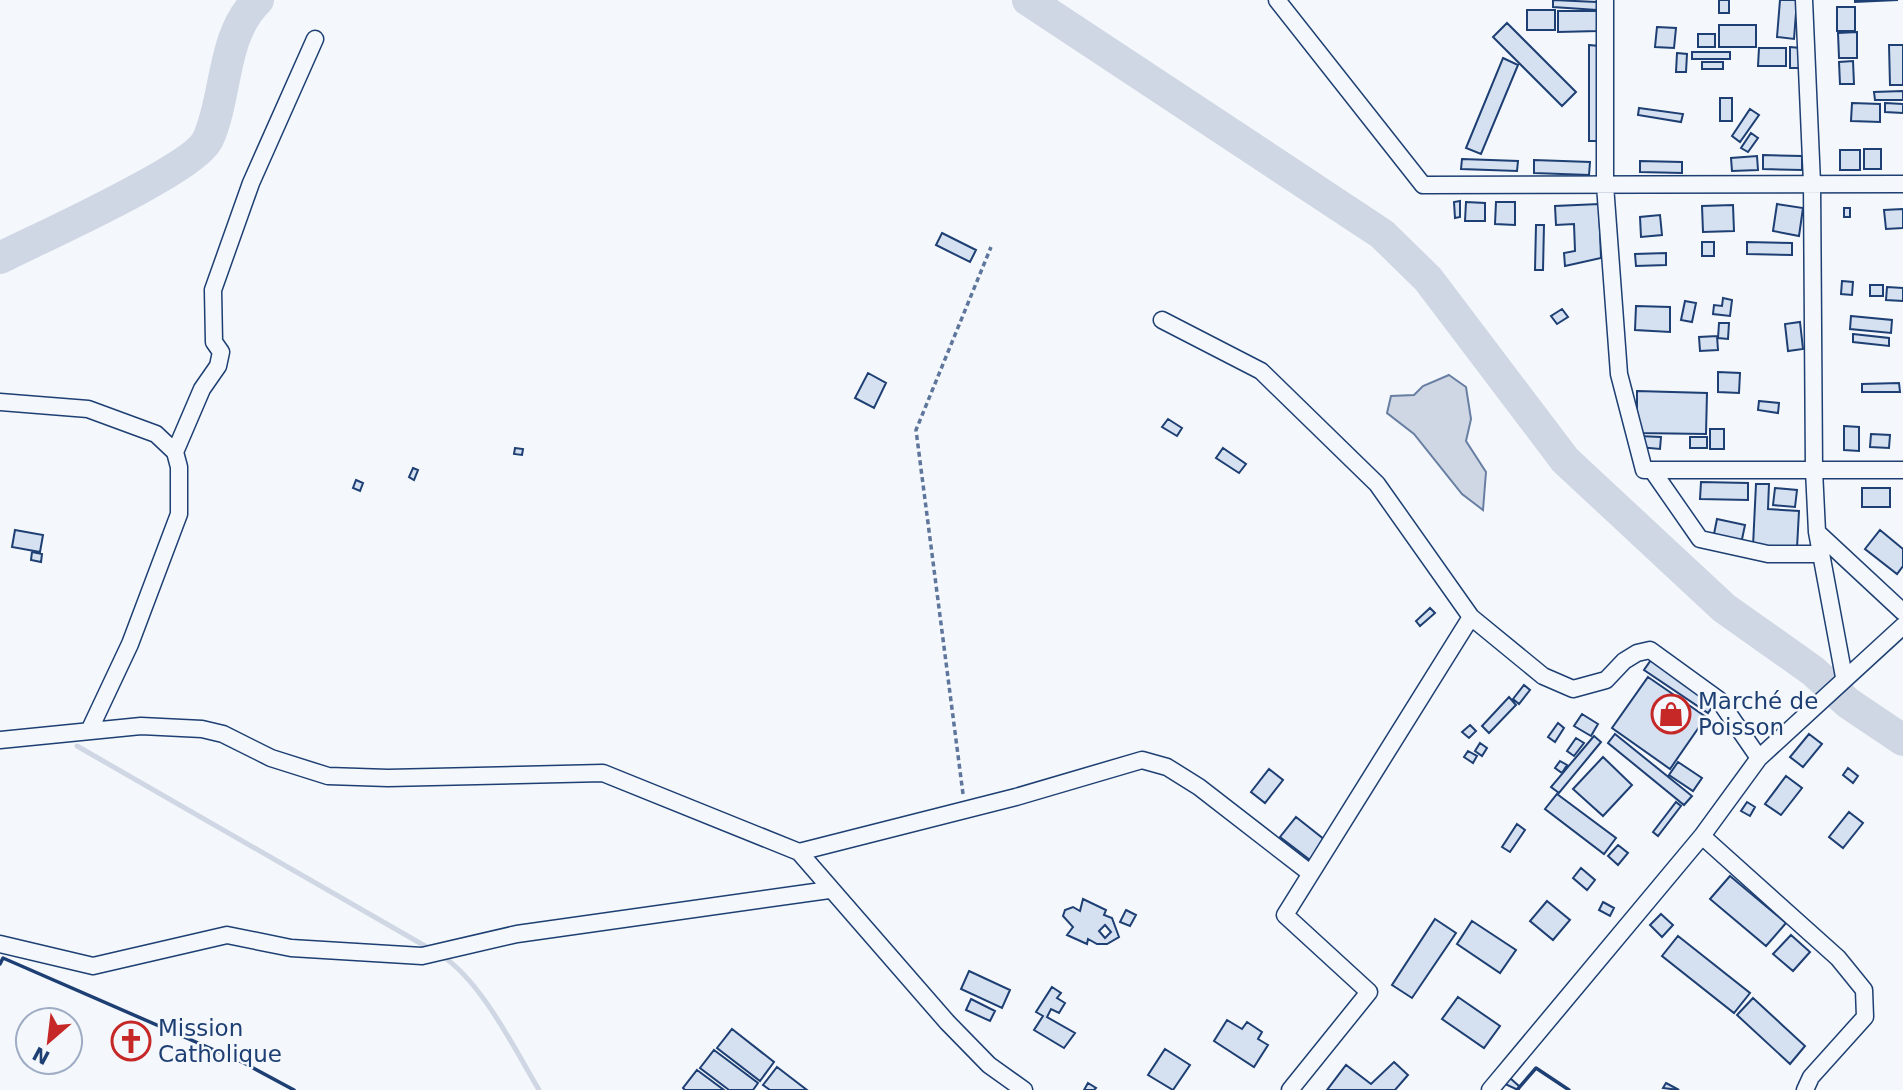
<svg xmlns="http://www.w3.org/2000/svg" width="1903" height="1090" font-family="'DejaVu Sans',sans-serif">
<rect width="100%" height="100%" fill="#f4f7fb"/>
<path fill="#cfd7e4" stroke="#687fa3" stroke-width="2" d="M1449 375 1466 387 1471 419 1466 441 1486 472 1483 510 1462 494 1414 434 1387 413 1391 396 1414 395 1423 386Z"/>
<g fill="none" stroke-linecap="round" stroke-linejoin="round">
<path stroke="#cfd7e4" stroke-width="5" d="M77 746 432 950
M441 955C482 982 514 1048 539 1090"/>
<path stroke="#cfd7e4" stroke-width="32" d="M1028 0 1382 234 1428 279 1565 460 1724 608 1813 671 1848 703 1903 740
M0 258C37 239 195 169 208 139 228 94 221 36 258 0"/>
</g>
<path fill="#d5e0f0" stroke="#1d3f73" stroke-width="2" fill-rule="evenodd" d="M1553 0 1597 2V10L1553 7Z
M1719 0H1729V13H1719Z
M1780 0H1797L1794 39 1777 37Z
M1855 0H1898L1855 2Z
M1837 7H1855V31H1837Z
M1527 10H1555V30H1527Z
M1558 11H1598V31L1558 32Z
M1507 23 1576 92 1562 106 1493 37Z
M1719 25H1756V47H1719Z
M1657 27 1676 28 1674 48 1655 47Z
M1857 32V58H1839L1838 33Z
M1698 34H1715V47H1698Z
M1589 45 1599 46V141H1589Z
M1889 45H1903V85H1890Z
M1790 47 1800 48V68H1790Z
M1759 48H1786V66H1758Z
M1692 52H1730V59H1692Z
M1677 53 1687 54 1686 72H1676Z
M1503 58 1518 65 1481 154 1466 148Z
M1853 61 1854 84H1840L1839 62Z
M1702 62H1723V69H1702Z
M1903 91V100H1875L1874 92Z
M1720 98H1732V121H1720Z
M1852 103 1880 104V122L1851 121Z
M1885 103 1903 104V113L1885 112Z
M1639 108 1683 114 1681 122 1638 115Z
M1750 109 1759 115 1740 142 1732 136Z
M1751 133 1758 138 1748 152 1741 148Z
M1864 149H1881V169H1864Z
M1840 150H1860V170H1840Z
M1763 155 1802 156V170L1763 169Z
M1757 156 1758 170 1732 171 1731 158Z
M1462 159 1518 161 1517 171 1461 169Z
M1534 160 1590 162 1589 175 1534 173Z
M1640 161 1682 162V173L1640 172Z
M1460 201V217L1455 218 1454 202Z
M1466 202 1485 203V221H1465Z
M1496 202H1515V225L1495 224Z
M1599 204 1601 258 1565 266 1564 253 1575 251 1574 224 1556 225 1555 206Z
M1777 204 1803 208 1799 236 1773 231Z
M1733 205 1734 231 1703 232 1702 206Z
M1844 208H1850V217H1844Z
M1903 209V228L1886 229 1884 210Z
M1660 215 1662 235 1641 237 1640 217Z
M1536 225H1544L1543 270H1535Z
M942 233 976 250 970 262 936 245Z
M1702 242H1714V256H1702Z
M1747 242 1792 243V255L1747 254Z
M1666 253V265L1636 266 1635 254Z
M1842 281 1853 282 1852 295 1841 294Z
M1870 285H1883V296H1870Z
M1887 287 1903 288V301L1886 300Z
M1723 298 1732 300 1730 316 1713 314 1714 305 1722 306Z
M1685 301 1696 303 1692 322 1681 320Z
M1636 306 1670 307V332L1635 330Z
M1562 309 1568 317 1557 324 1551 316Z
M1851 316 1892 320 1891 333 1850 329Z
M1800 322 1803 349 1788 351 1785 324Z
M1719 323H1729L1728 339 1718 338Z
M1853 334 1889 338V346L1853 342Z
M1717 336 1718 350 1700 351 1699 337Z
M1718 372 1740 373 1739 393 1718 392Z
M868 373 886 383 874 408 855 398Z
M1899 383 1900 392H1862V384Z
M1637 391 1707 393 1706 434 1637 433Z
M1759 401 1779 403 1778 413 1758 410Z
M1168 419 1182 428 1177 436 1162 427Z
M1844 426 1859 427V451L1844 450Z
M1710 429H1724V449H1710Z
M1871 434 1890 435 1889 448 1870 447Z
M1639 436 1661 437 1660 449 1639 447Z
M1690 437H1707V448H1690Z
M515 448 523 449 522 455 514 454Z
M1223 448 1246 464 1239 473 1216 458Z
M413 468 418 470 414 480 409 477Z
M356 480 363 483 360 491 353 488Z
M1701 482 1748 483V500L1700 499Z
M1756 484H1769L1768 509 1799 511 1797 548 1753 546Z
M1775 488 1797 490 1795 507 1773 505Z
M1862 488H1890V507H1862Z
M1717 519 1745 525 1741 544 1713 539Z
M15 530 43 535 40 552 12 547Z
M1880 530 1903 549V566L1897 574 1865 549Z
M32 552 42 554 41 562 31 560Z
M1430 608 1435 613 1420 626 1416 621Z
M1651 660 1715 703 1708 713 1644 670Z
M1648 677 1706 717 1670 769 1612 728Z
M1524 685 1530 690 1519 704 1513 699Z
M1509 697 1516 705 1489 733 1482 726Z
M1582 714 1598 724 1591 736 1574 726Z
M1558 723 1564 728 1555 742 1548 737Z
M1470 725 1476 731 1469 738 1462 732Z
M1615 734 1692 796 1684 805 1608 743Z
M1809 734 1822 744 1803 767 1790 757Z
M1594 736 1601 742 1559 793 1551 787Z
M1576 738 1584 743 1574 756 1567 751Z
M1480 743 1487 748 1482 756 1475 751Z
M1468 751 1477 756 1473 763 1464 757Z
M1603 757 1632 785 1603 816 1573 789Z
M1560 761 1567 765 1562 773 1555 768Z
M1678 762 1702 778 1693 791 1669 775Z
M1848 768 1858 776 1853 783 1843 775Z
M1269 769 1283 780 1265 803 1251 792Z
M1786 776 1802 788 1781 815 1765 804Z
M1557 794 1616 838 1604 854 1545 809Z
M1676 802 1681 806 1658 836 1653 832Z
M1747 802 1755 807 1750 816 1741 811Z
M1849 812 1863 823 1843 848 1829 837Z
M1296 817 1325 840 1310 860 1280 837Z
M1517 824 1525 830 1510 852 1502 847Z
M1618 845 1628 853 1618 865 1608 856Z
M1581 868 1595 880 1587 890 1573 878Z
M1730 876 1786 923 1766 946 1710 899Z
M1083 899 1106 910 1104 915 1112 918 1119 937 1107 944H1097L1088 939 1087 944 1067 935 1073 927 1063 916 1065 910 1073 907 1080 911ZM1105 925 1111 932 1105 938 1099 931Z
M1547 901 1570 920 1553 940 1530 921Z
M1603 902 1614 908 1610 916 1599 910Z
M1126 910 1136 915 1130 926 1120 922Z
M1661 914 1673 925 1662 937 1650 925Z
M1435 919 1456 933 1412 998 1392 985Z
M1472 921 1516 950 1500 973 1457 944Z
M1791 935 1810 952 1793 971 1773 954Z
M1678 936 1750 993 1734 1013 1662 956Z
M969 971 1010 990 1002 1008 961 989Z
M1052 987 1061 993 1057 998 1065 1003 1059 1013 1051 1009 1047 1017 1075 1033 1064 1048 1034 1030 1043 1016 1036 1012Z
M1458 997 1500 1026 1484 1048 1442 1019Z
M1753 998 1805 1046 1790 1064 1737 1015Z
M971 999 995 1011 990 1021 966 1010Z
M1227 1020 1242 1029 1247 1022 1262 1032 1258 1039 1268 1045 1254 1067 1214 1041Z
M732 1029 774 1062 760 1081 717 1048Z
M1165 1049 1190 1065 1173 1090 1148 1075Z
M714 1050 758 1083 753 1090H729L700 1068Z
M1394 1062 1408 1075 1395 1090H1327L1346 1065 1371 1084Z
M777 1067 807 1090H770L763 1085Z
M697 1070 724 1090H685L683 1088Z
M1510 1078 1520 1087 1518 1090 1505 1084Z
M1088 1083 1096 1088 1094 1090H1084Z
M1666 1083 1679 1090 1663 1088Z"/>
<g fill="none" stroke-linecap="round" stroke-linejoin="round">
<defs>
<path id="minor" d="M1277 0 1423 185 1903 184
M1605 0V185L1619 374 1644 470H1903
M1804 0 1812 183 1814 470 1817 532 1844 677
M1162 320 1261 371 1377 484 1471 617 1543 676 1573 689 1606 680 1624 661 1637 653 1650 650 1719 700 1759 758
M0 402 88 409 156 434 175 452 179 467V514L130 644 90 729
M175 452 202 389 218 366 221 352 214 342 213 290 251 183 315 39
M1652 470 1700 539 1768 554H1821
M1817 532 1903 612
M0 740 141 726 202 729 223 734 271 758 328 776 388 778 603 773 799 852 947 1022 989 1065 1024 1090
M1702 836 1838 958 1864 990 1865 1017 1811 1077 1805 1090
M799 852 1016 797 1142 760 1167 767 1199 787 1310 873
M0 944 93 966 227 935 291 948 422 956 517 934 829 890
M1290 1090 1369 992 1285 915 1471 617
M1490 1090 1702 836 1759 758 1903 626"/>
</defs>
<use href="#minor" stroke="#1d3f73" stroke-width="19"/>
<path stroke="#5e769c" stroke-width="3.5" stroke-dasharray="5 3.5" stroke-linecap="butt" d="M963 794 916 430 991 247"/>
<use href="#minor" stroke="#f4f7fb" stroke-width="16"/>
<path stroke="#1d3f73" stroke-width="3.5" d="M0 964 3 958 244 1063 294 1090
M1517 1090 1536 1068 1569 1090"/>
</g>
<defs>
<symbol id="shop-ring" viewBox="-11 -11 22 22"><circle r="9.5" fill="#f4f7fb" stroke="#c62828" stroke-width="1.5"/><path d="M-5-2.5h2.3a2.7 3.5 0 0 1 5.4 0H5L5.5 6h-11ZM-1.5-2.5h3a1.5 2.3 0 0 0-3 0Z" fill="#c62828"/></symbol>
<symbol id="church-ring" viewBox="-11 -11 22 22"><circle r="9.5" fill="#f4f7fb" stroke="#c62828" stroke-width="1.5"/><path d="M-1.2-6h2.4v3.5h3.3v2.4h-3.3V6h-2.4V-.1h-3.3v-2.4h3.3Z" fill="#c62828"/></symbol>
</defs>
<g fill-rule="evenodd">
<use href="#shop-ring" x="1649" y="692" width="44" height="44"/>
<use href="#church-ring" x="109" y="1019" width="44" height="44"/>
</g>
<g text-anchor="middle" stroke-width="5" stroke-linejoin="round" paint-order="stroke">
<g font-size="23" fill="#1d3f73" stroke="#f4f7fb" text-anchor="start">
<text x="1698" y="709">Marché de<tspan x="1698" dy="26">Poisson</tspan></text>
<text x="158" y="1036">Mission<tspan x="158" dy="26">Catholique</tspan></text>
</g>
</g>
<g transform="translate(49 1041) rotate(208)"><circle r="33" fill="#f4f7fb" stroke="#9eadc5" stroke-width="2"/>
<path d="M0-5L12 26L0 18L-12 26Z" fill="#c62828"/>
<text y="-10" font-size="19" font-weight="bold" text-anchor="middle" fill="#1d3f73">N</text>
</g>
</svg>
